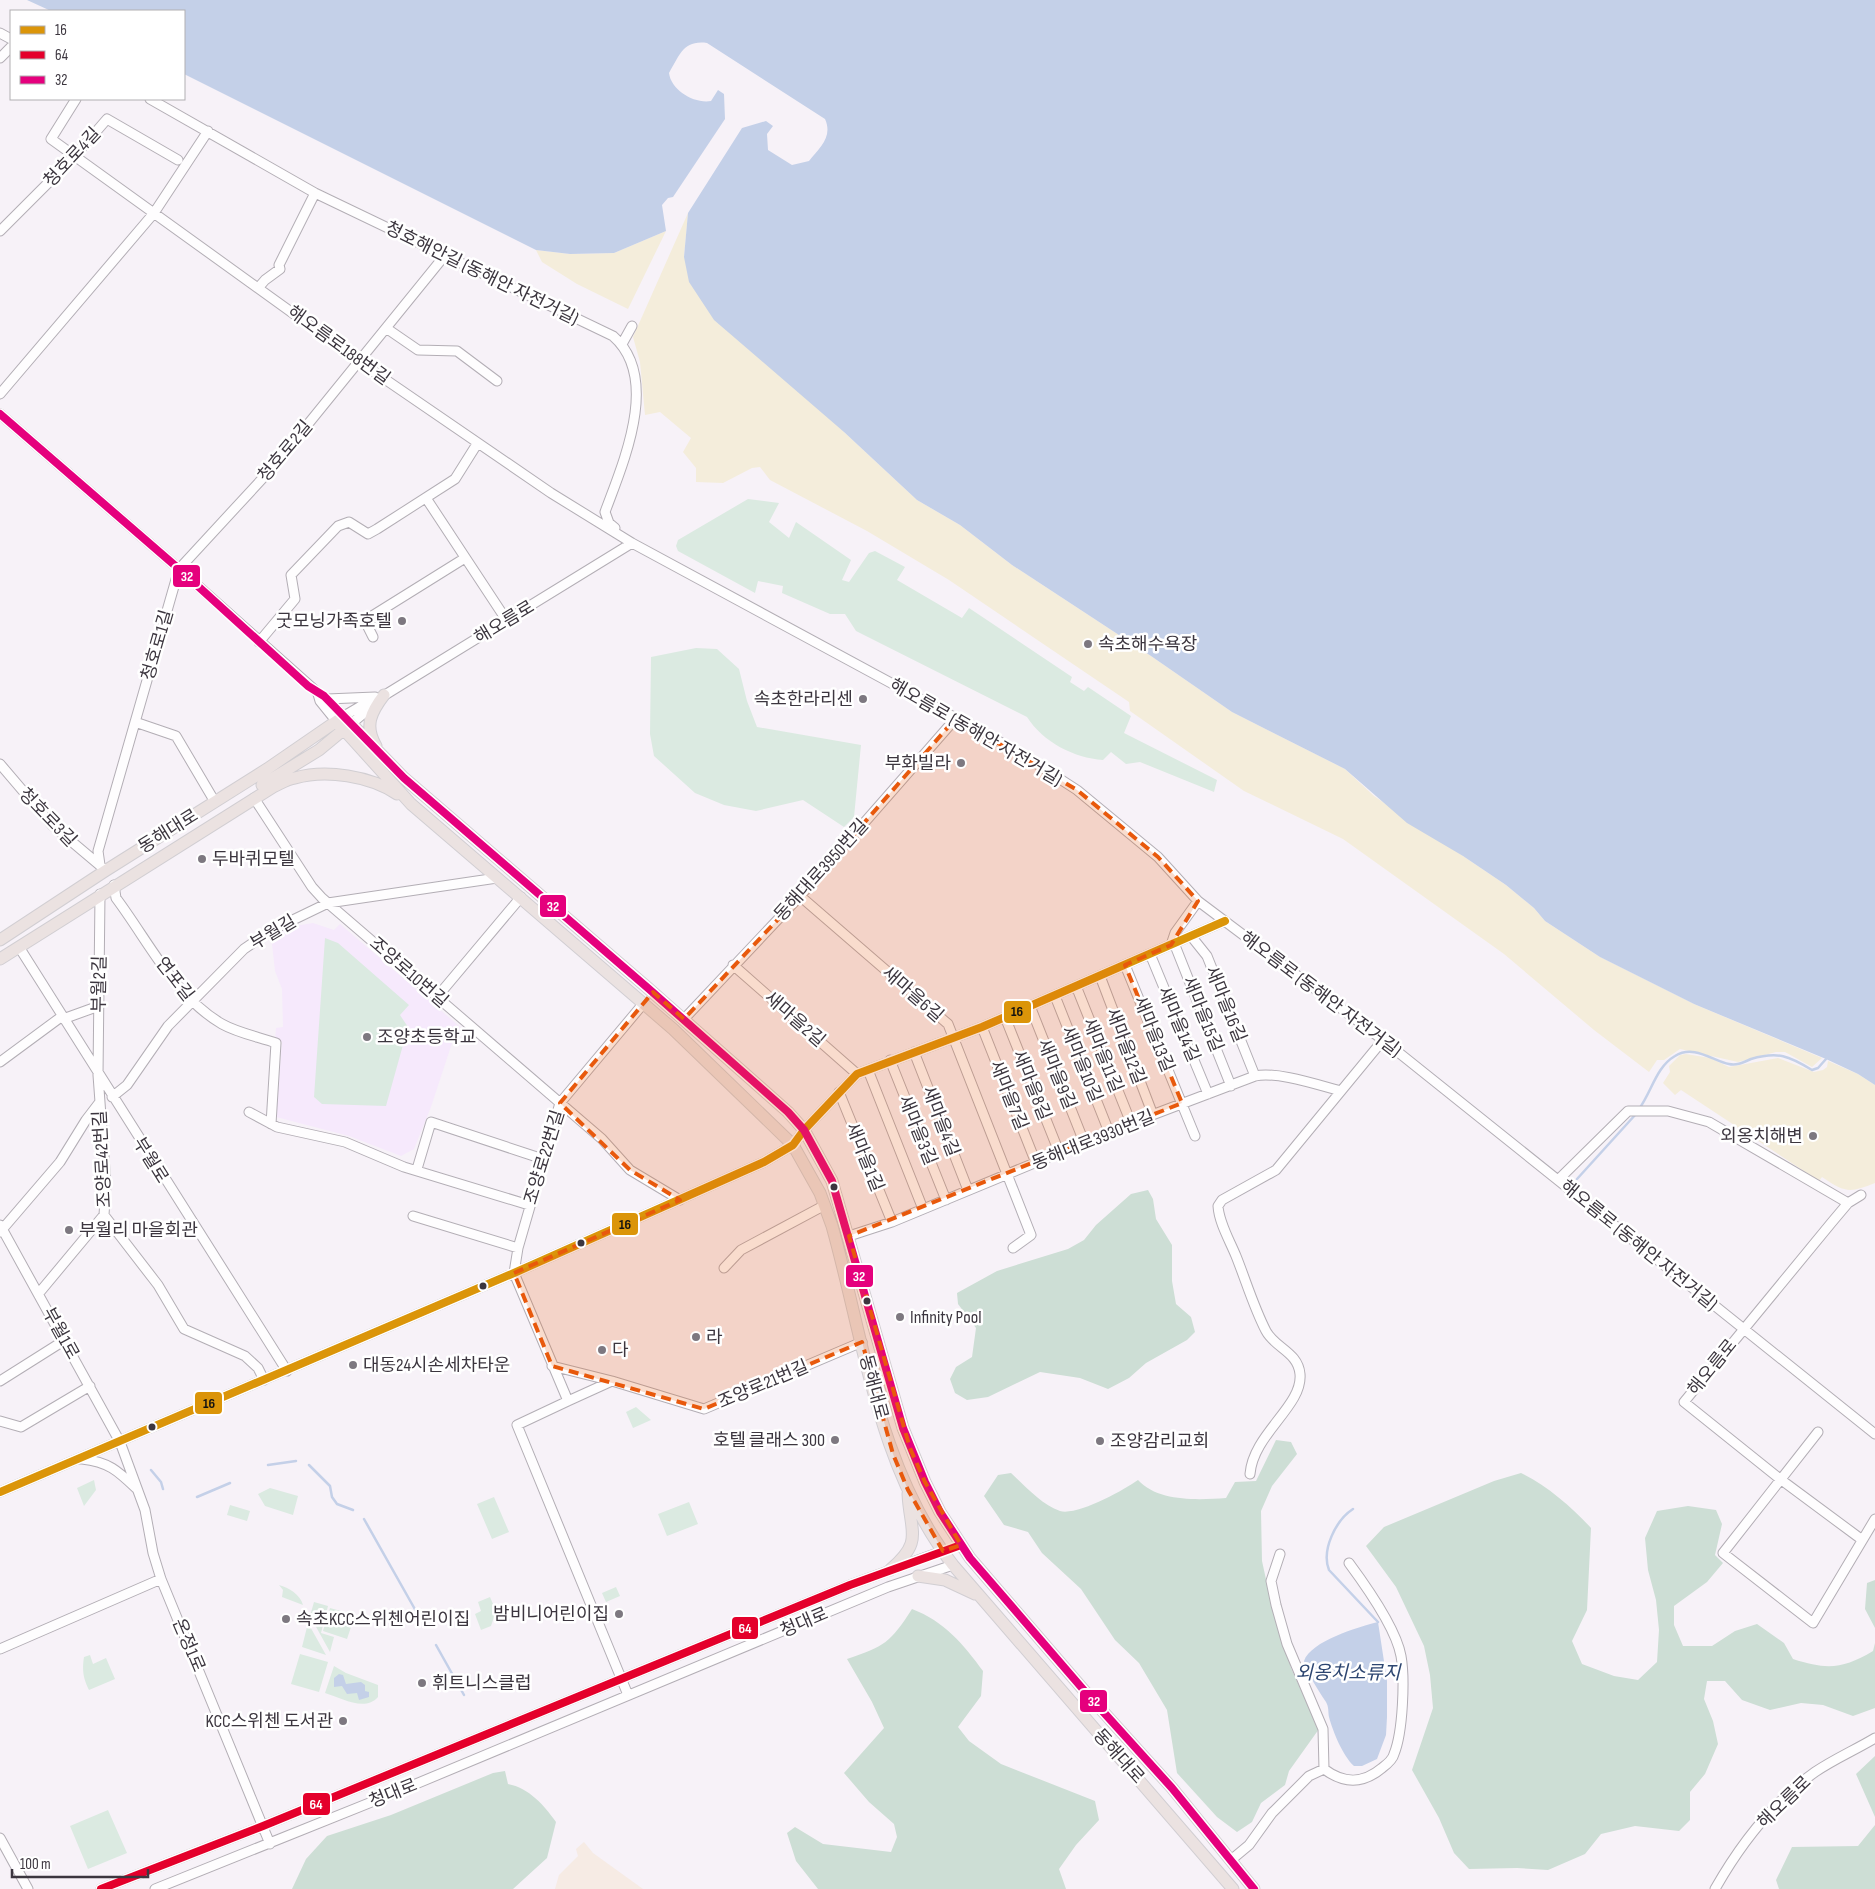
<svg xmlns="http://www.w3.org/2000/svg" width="1875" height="1889" font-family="'Sofia Sans Condensed','Noto Sans KR',sans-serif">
<rect width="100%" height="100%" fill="#f7f2f8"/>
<path fill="#f6ebe4" d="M584 1842 593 1853 643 1889H555L559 1875 578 1856 576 1849Z"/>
<path fill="#f6e9fc" d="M313 923 334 930 340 924 466 1032 453 1040 431 1107 414 1149 401 1156 349 1136 276 1117 282 1042 275 1040 276 1028 283 1027 282 989 275 971 271 935 277 929Z"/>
<path fill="#dbeae1" d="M748 499 779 503 769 522 789 538 796 522 851 560 842 580 849 582 869 553 875 551 905 567 897 580 962 618 969 608 1072 677 1070 682 1084 691 1088 687 1131 716 1124 733 1217 780 1214 792 1140 762 1126 764 1111 752 1103 760C1074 758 1043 742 1027 717L856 631 845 614H830L782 593 783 586 758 581 755 593 678 551 676 546 678 540Z
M696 648 717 649 739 669 747 701 757 727 861 745 854 817 844 827 803 800 756 811 724 805 695 793 654 756 650 734 651 657Z
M325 938 338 943 409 1005 400 1015 408 1027 386 1106 322 1104 314 1097Z
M636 1407 651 1420 633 1428 626 1412Z
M94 1480 96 1490 84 1506 77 1488Z
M270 1488 298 1496 293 1515 265 1506 258 1494Z
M494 1497 509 1532 492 1539 477 1504Z
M689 1502 698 1524 667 1536 658 1514Z
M230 1505 250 1511 247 1521 227 1515Z
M279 1585C289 1588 300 1594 303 1605L282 1597 283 1590Z
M616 1587 620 1596 606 1602 602 1593Z
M490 1597 496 1611 491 1626 481 1630 475 1614 481 1611 478 1602Z
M314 1602 328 1606 321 1633 334 1637 330 1652 310 1616Z
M330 1608 355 1615 347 1639 323 1631Z
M308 1623 326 1655 302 1647Z
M300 1654 328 1662 319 1692 291 1684Z
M90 1655 93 1664 106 1658 115 1679 89 1690C83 1678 82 1670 84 1657Z
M334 1666 346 1673 378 1685V1697C365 1712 341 1698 325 1693Z
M108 1810 127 1853 88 1869 70 1826Z"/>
<path fill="#cdded5" d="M1148 1190 1153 1199 1156 1219 1172 1245V1281L1176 1304 1191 1317 1195 1332 1187 1340 1146 1363 1129 1378 1108 1389 1080 1378 1040 1372 988 1397 967 1400 955 1393 950 1379 956 1367 972 1357 976 1328 958 1304 957 1293 997 1271 1068 1249 1084 1240 1096 1225 1131 1194Z
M1276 1440 1291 1442 1297 1454 1272 1486 1261 1511 1262 1561 1274 1616 1287 1649 1291 1668 1319 1729 1289 1771 1285 1785 1261 1803 1252 1822 1237 1832 1217 1817 1177 1773 1167 1710 1139 1663 1115 1640 1081 1589 1042 1553 1028 1532 1004 1525 984 1496 998 1475 1011 1473C1025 1486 1042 1505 1060 1511 1077 1516 1124 1490 1138 1480 1158 1502 1198 1500 1226 1498L1235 1482 1256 1481Z
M1521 1473C1546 1485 1572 1507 1591 1528L1587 1610 1572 1641 1582 1664 1614 1676 1638 1680 1657 1662 1659 1630 1656 1600 1648 1570 1645 1538 1657 1511 1688 1506 1716 1510 1722 1524 1715 1555 1723 1563 1707 1582 1674 1606V1625L1683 1646H1712L1735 1631 1757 1624 1784 1643 1793 1659C1827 1670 1843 1669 1873 1651L1875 1643V1708L1853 1716 1823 1705 1801 1703 1770 1710 1742 1700 1725 1681H1707L1704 1699 1713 1721 1718 1744 1705 1774 1690 1792V1820L1679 1831 1635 1826 1601 1834 1585 1854 1548 1870 1517 1868 1469 1869 1454 1853 1439 1818 1412 1770 1433 1708 1430 1675 1424 1646 1396 1587 1366 1546 1384 1527 1494 1481Z
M1875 1580V1628L1865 1609 1867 1583Z
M912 1609C944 1621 964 1645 983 1671L981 1696 958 1727 969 1741 1001 1764 1095 1801 1099 1820 1076 1845 1059 1869 1066 1889H818L796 1861 787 1833 795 1827 823 1844 891 1852 897 1837 894 1824 869 1802 844 1773 884 1728 872 1702 847 1659C885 1646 890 1643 912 1609Z
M1875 1756V1817L1856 1774Z
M505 1771 508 1784C529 1788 544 1805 556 1822L547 1858 513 1889H292L306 1859 327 1836 391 1815 493 1773Z
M1875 1825V1889H1779L1776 1880 1792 1847 1858 1846Z"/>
<path fill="#f4eddb" d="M688 213 684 257 844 432 917 500 960 525 1012 565 1151 656 1232 712 1345 769 1374 796 1506 885 1534 908 1545 921 1600 957 1694 1004 1822 1058 1812 1067 1785 1052H1776L1738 1062 1680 1049 1664 1060H1657L1649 1072 1594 1030 1504 954 1343 839 1244 791 1130 711 1129 702 949 580 867 531 770 480 760 467 752 468 723 483 696 482V468L683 452 691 438 660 412 645 415 640 362 633 337Z
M666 231 628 309 577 284 542 262 536 250 570 254 614 253Z
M1686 1054 1710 1058 1729 1067 1778 1058 1814 1072 1823 1070 1827 1067 1828 1061 1858 1074 1875 1085V1183C1850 1193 1845 1193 1822 1177L1819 1181 1681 1090 1675 1095 1663 1083 1670 1072 1669 1066 1680 1055Z"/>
<path fill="#c4d0e8" d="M27 0H1875V1085L1858 1074 1826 1059 1694 1004 1600 957 1545 921 1534 908 1506 885 1463 856 1407 823 1345 769 1232 712 1151 656 1012 565 960 525 917 500 844 432 714 320 689 282 684 257 688 213 742 128 766 121 773 126 767 134 768 150 792 165 809 161C820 147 833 137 825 119L707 43C683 40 680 55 669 73 671 90 694 104 711 101L718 90 724 94 725 119 673 197 668 198 662 205 666 231 614 253 570 254 536 250 184 74V11H51Z
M1378 1622 1387 1681V1717L1386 1735 1377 1759 1362 1766H1354C1343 1756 1333 1732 1329 1717 1328 1712 1329 1707 1326 1702 1317 1688 1309 1677 1304 1661 1311 1641 1358 1627 1378 1622Z
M339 1674 343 1675 346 1684 361 1682 365 1685V1691L369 1692V1697L359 1700 357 1693 347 1694 342 1686 334 1687V1678Z"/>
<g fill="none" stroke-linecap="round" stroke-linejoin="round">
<path stroke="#c4d0e8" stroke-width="2.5" d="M1639 1109C1652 1091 1656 1067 1675 1056 1694 1044 1713 1061 1729 1064 1737 1066 1744 1062 1751 1059 1778 1051 1789 1056 1812 1070L1818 1068 1826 1059
M1577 1179 1636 1114
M268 1465 296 1461
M309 1465 330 1486 332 1497 337 1504 353 1510
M151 1470 161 1482 163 1489
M197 1497 230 1483
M1353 1509C1336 1520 1321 1550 1329 1570L1378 1622
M364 1519 421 1620
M436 1645 464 1695"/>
<defs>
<path id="minor" d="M0 33 11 39
M0 58 11 47
M76 99 51 139 373 371 551 493 632 543 1015 750 1077 790 1158 857 1198 901 1383 1040 1875 1434
M150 99 315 193 613 336C661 378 623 463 605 512L609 523 615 528
M0 231 75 156 107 119 178 160
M259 287 265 280 280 269 279 265 315 193
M386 328 418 350 457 351 497 381
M622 344 632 326
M0 394 154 213 208 131
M0 414 179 569 344 716 366 703 380 698 632 543
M426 498 507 621
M373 637 368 627 372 616 465 558
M259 642 295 599 291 575 338 526 349 522 368 534 377 529 455 479 477 444
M318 694 320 701 337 722
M327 699 375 697
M135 722 176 736 215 802
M351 724 370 708 375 701
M0 764 52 825 103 868
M254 798 312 887 322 898 602 1139 630 1170 680 1200
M100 865 98 851 179 569 274 466 446 254
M114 885 116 898C149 942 174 996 222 1024 238 1033 259 1037 276 1043L271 1124
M100 894 98 1075 106 1184 104 1215 158 1285 184 1329 245 1356 258 1368 264 1380
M800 896 948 1024 1031 1235 1013 1248
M1191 936 1207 956 1255 1076
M1174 943 1231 1086
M1171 945 1175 933 1198 901
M19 947 287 1371
M1150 954 1208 1094
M733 965 857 1074
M1125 965 1195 1136
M1100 976 1153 1115
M1076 986 1131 1123
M1055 996 1109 1132
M437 997 521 897
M643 1004 560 1103 518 1248 514 1273 568 1401 612 1381 704 1409 862 1342
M1030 1006 1084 1142
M1005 1017 1059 1152
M63 1019 99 1006
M684 1019 800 896 956 718
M982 1027 1036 1163
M914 1052 968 1190
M890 1060 946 1200
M0 1062 61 1017
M868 1070 923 1209
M839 1092 892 1222
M112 1097 127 1085 168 1026 244 949 270 931 328 903 497 878
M249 1112 277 1127 345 1142 404 1167 529 1205
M417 1169 431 1122 543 1159
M1558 1180 1628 1111H1668L1709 1122 1848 1203
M1861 1195 1848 1203 1832 1222 1684 1402 1780 1479 1861 1539
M413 1216 518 1248
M0 1225 120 1442 145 1510 153 1553 161 1579 270 1844
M0 1232 60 1162 86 1120 99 1103
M849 1236 892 1222 1131 1123 1255 1076C1277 1071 1318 1085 1341 1091
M724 1268 741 1250 825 1205
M39 1293 104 1215
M552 1366 612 1381
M0 1381 65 1340
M568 1401 517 1425 628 1695
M0 1421 21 1427 90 1386
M1818 1432 1723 1553 1813 1623 1875 1519
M82 1459C109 1462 118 1471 137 1489
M1250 1474C1253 1434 1303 1406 1300 1374 1298 1352 1275 1348 1266 1331 1254 1308 1246 1281 1236 1256 1230 1241 1219 1223 1218 1206L1222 1200 1276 1170 1383 1040
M0 1492 514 1273 764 1162 793 1145 804 1130 857 1074 982 1027 1225 921
M1280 1554 1271 1581 1276 1605 1287 1644 1323 1729 1324 1769
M0 1649 161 1579
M0 1838 28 1889
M1231 1860 1249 1845 1272 1813 1309 1776 1324 1769C1344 1784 1363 1784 1382 1768 1386 1765 1393 1759 1394 1754 1403 1732 1405 1678 1401 1656 1396 1628 1366 1586 1349 1563
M101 1889 263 1826 850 1585 943 1551
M155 1889 399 1791 888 1587 953 1565
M1715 1889C1740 1845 1773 1802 1815 1772 1834 1759 1855 1750 1875 1738"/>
<path id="major" d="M337 722 411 804 673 1029 793 1145 820 1193 832 1226C864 1340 878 1469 953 1565L1233 1889
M376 746C364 726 371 712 384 695
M262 785 319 750 348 726
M0 940 105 871 267 769 344 716 404 778 649 989 788 1112 804 1130 832 1181 903 1428 925 1482 940 1512 970 1558 1088 1695 1172 1788 1254 1889
M0 959 273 787C280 784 287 779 295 778 326 769 370 776 397 794
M890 1570C924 1541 910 1533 908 1494
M918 1576 945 1580 975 1594"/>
</defs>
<use href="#minor" stroke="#b3aeb5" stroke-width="11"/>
<use href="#major" stroke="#d1ced2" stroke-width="13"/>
<use href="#minor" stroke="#fefdfe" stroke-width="9"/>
<use href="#major" stroke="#ebe2e1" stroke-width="11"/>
<defs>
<path id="bus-1" d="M0 1492 514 1273 764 1162 793 1145 804 1130 857 1074 982 1027 1225 921"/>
<path id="bus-2" d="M101 1889 263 1826 850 1585 961 1545"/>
<path id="bus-3" d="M0 414 179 569 308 686 324 696 404 778 649 989 788 1112 804 1130 832 1181 903 1428 925 1482 940 1512 970 1558 1088 1695 1172 1788 1254 1889"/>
</defs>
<use href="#bus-1" stroke="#fff" stroke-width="11"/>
<use href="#bus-2" stroke="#fff" stroke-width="11"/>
<use href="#bus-3" stroke="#fff" stroke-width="11"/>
<use href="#bus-1" stroke="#db9509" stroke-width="8"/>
<use href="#bus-2" stroke="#e4002b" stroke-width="8"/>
<use href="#bus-3" stroke="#e5007d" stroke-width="8"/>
</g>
<path fill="#e8590c" fill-opacity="0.2" stroke="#e8590c" stroke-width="4" stroke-dasharray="10 6" stroke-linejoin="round" d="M956 718 1077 790 1158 857 1198 901 1171 945 1125 965 1182 1103 849 1236 910 1448 925 1482 961 1545 943 1551 908 1490 893 1454 862 1342 704 1409 552 1366 514 1273 680 1200 630 1170 560 1103 653 992 684 1019 800 896Z"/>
<g fill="#7d7880" stroke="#fff" stroke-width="2">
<circle cx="402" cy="621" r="5"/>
<circle cx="1088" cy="644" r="5"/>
<circle cx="863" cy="699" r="5"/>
<circle cx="961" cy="763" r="5"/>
<circle cx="202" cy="859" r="5"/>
<circle cx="367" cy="1037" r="5"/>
<circle cx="1813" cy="1136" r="5"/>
<circle cx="69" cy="1230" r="5"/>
<circle cx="900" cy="1317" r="5"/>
<circle cx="696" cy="1337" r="5"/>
<circle cx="602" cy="1350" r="5"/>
<circle cx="353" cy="1365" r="5"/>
<circle cx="835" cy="1440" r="5"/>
<circle cx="1100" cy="1441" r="5"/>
<circle cx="619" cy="1614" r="5"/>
<circle cx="286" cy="1619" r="5"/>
<circle cx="422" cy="1683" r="5"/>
<circle cx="343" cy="1721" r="5"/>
</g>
<g fill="#3c363f" stroke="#fff" stroke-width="2">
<circle cx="834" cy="1187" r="4.5"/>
<circle cx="581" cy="1243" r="4.5"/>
<circle cx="483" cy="1286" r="4.5"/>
<circle cx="867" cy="1301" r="4.5"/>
<circle cx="152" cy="1427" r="4.5"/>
</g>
<g text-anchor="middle" stroke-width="5" stroke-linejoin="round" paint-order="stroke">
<g font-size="18" fill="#3c363f" stroke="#fff">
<text transform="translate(72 157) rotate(-47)" y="6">청호로4길</text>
<text transform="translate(482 273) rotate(26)" y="6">청호해안길 (동해안 자전거길)</text>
<text transform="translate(339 345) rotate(36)" y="6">해오름로188번길</text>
<text transform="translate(285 451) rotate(-50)" y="6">청호로2길</text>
<text transform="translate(504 622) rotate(-31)" y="6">해오름로</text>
<text transform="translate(157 645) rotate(-74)" y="6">청호로1길</text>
<text transform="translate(976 732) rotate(30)" y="6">해오름로 (동해안 자전거길)</text>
<text transform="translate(48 817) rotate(46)" y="6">청호로3길</text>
<text transform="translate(168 831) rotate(-32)" y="6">동해대로</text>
<text transform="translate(821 870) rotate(-48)" y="6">동해대로3950번길</text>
<text transform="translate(273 932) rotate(-31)" y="6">부월길</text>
<text transform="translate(409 972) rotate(41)" y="6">조양로10번길</text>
<text transform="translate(175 979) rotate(52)" y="6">연포길</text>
<text transform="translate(99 984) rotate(-89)" y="6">부월2길</text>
<text transform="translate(913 994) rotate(41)" y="6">새마을6길</text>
<text transform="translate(1321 994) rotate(37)" y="6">해오름로 (동해안 자전거길)</text>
<text transform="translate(1226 1004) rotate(68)" y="6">새마을16길</text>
<text transform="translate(1203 1014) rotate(68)" y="6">새마을15길</text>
<text transform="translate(795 1019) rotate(41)" y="6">새마을2길</text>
<text transform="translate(1179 1024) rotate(67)" y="6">새마을14길</text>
<text transform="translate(1154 1034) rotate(68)" y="6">새마을13길</text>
<text transform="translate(1126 1046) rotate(69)" y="6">새마을12길</text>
<text transform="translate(1103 1055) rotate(68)" y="6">새마을11길</text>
<text transform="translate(1082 1064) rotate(68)" y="6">새마을10길</text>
<text transform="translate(1057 1074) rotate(68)" y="6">새마을9길</text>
<text transform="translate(1032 1085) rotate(68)" y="6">새마을8길</text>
<text transform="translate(1009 1095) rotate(68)" y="6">새마을7길</text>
<text transform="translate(941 1121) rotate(69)" y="6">새마을4길</text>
<text transform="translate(918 1130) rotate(68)" y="6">새마을3길</text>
<text transform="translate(1093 1140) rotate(-22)" y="6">동해대로3930번길</text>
<text transform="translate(544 1157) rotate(-73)" y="6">조양로22번길</text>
<text transform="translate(865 1157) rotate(68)" y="6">새마을1길</text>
<text transform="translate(102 1159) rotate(-93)" y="6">조양로42번길</text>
<text transform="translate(151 1160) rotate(58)" y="6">부월로</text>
<text transform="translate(1639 1245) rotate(39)" y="6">해오름로 (동해안 자전거길)</text>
<text transform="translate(61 1333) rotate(61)" y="6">부월1로</text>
<text transform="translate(1712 1367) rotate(-51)" y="6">해오름로</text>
<text transform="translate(763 1384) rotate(-23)" y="6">조양로21번길</text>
<text transform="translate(874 1387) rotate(75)" y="6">동해대로</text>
<text transform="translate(804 1622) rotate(-23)" y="6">청대로</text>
<text transform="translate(189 1645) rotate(67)" y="6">온정1로</text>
<text transform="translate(1119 1756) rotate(48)" y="6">동해대로</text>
<text transform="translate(393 1793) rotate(-22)" y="6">청대로</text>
<text transform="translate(1784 1802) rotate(-44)" y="6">해오름로</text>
</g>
<g font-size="18" fill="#3c363f" stroke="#fff" text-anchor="start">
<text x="392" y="627" text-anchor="end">굿모닝가족호텔</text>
<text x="1098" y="650">속초해수욕장</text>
<text x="853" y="705" text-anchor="end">속초한라리센</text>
<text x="951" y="769" text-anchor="end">부화빌라</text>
<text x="212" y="865">두바퀴모텔</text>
<text x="377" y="1043">조양초등학교</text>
<text x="1803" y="1142" text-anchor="end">외옹치해변</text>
<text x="79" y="1236">부월리 마을회관</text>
<text x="910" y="1323">Infinity Pool</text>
<text x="706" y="1343">라</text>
<text x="612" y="1356">다</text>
<text x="363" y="1371">대동24시손세차타운</text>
<text x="825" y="1446" text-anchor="end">호텔 클래스 300</text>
<text x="1110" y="1447">조양감리교회</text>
<text x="609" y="1620" text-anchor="end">밤비니어린이집</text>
<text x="296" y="1625">속초KCC스위첸어린이집</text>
<text x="432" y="1689">휘트니스클럽</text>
<text x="333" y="1727" text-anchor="end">KCC스위첸 도서관</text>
</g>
<g font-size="19" font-style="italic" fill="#2d4671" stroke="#fff">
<text x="1348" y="1679">외옹치소류지</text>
</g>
</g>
<g stroke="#fff" stroke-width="2">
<rect x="172" y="564" width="29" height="24" rx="5" fill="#e5007d"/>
<rect x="539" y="894" width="28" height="24" rx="5" fill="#e5007d"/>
<rect x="1003" y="1000" width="29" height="24" rx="5" fill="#db9509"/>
<rect x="611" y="1212" width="28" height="24" rx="5" fill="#db9509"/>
<rect x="845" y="1264" width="29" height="24" rx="5" fill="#e5007d"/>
<rect x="194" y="1391" width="29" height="24" rx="5" fill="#db9509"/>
<rect x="731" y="1616" width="28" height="24" rx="5" fill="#e4002b"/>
<rect x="1079" y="1689" width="29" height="24" rx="5" fill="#e5007d"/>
<rect x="302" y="1792" width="29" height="24" rx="5" fill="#e4002b"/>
</g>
<g font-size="14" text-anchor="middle" font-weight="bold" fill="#fff">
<text x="187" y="581">32</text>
<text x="553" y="911">32</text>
<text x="859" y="1281">32</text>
<text x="745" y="1633">64</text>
<text x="1094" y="1706">32</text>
<text x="316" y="1809">64</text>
</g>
<g font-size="14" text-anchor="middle" font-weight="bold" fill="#111">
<text x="1017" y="1016">16</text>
<text x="625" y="1229">16</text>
<text x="209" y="1408">16</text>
</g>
<rect x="10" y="10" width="175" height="90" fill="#ffffff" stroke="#b1afb2"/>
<rect x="20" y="26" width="25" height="8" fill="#db9509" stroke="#b1afb2"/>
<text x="55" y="35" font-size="15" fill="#3c363f">16</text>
<rect x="20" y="51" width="25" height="8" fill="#e4002b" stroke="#b1afb2"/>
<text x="55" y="60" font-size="15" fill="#3c363f">64</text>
<rect x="20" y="76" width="25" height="8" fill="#e5007d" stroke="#b1afb2"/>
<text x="55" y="85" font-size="15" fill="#3c363f">32</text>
<path d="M12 1869v8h136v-8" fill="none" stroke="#3c363f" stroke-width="2.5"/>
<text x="20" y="1869" font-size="15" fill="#3c363f" stroke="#ffffff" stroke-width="4" paint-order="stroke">100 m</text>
</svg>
